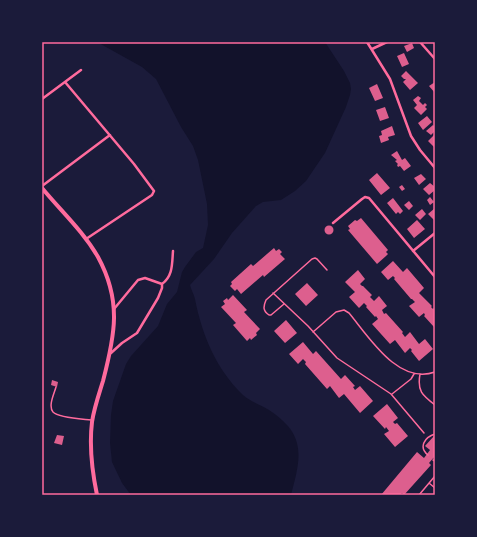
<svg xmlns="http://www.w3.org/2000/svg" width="477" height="537" font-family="'Exo 2',sans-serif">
<rect width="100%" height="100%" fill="#1b1b3a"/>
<path fill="#12122b" d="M97 42H325L344 71 350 83 351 89 350 95 346 107 325 153 306 181 295 191 281 200 263 202 256 206 232 233 214 259 190 285C191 290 194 294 195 299 202 335 216 369 243 395 251 402 261 405 269 410 307 435 301 457 291 495H131L122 483 112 462 110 443 111 415 113 401 126 364 131 356 158 326 167 304 177 292 182 272 185 267 196 252 203 248 208 225 207 204 198 160 193 146 181 127 156 79 142 67Z"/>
<path fill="#dd5f8e" d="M412 43 414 48 407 52 404 46Z
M404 53 409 64 402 67 397 56Z
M406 71 418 83 410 90 403 82 406 79H404L401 76Z
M435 82V93L429 86Z
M377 84 383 98 375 101 369 88Z
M418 96 421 98 419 101 423 105 425 103 427 105 425 107 427 109 421 115 414 108 417 105 413 100Z
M385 107 389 118 380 121 376 110Z
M427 116 432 122 423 130 418 123Z
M433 125 435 127V131L431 135 426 131Z
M392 126 395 135 388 137 389 140 381 143 379 136 382 135 381 131Z
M435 134V147H434L428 141Z
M397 151 402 160 405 158 411 166 404 171 400 166 398 167 397 165 398 164 395 161 397 160 391 155Z
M377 173 390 188 381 195 369 180Z
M421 174 426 179 419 185 414 178Z
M430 183 435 187V190L429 195 423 189Z
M402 185 405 189 402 191 399 187Z
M430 197 434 202 430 205 427 200Z
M393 198 403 211 400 214 398 212 396 214 387 203Z
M409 201 413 206 409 210 404 205Z
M435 208V219L434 220 428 214Z
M422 209 426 214 420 220 415 215Z
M361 218 388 250 386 252 388 254 386 256 377 264 348 230 350 229 348 226 355 220 357 221Z
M417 220 425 229 414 238 407 229Z
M324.5 230a4.5 4.5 0 1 1 9 0a4.5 4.5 0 1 1-9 0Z
M274 248 276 251 279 249 282 252 280 254 285 259 264 277 263 275 241 294 237 289 235 291 230 286 232 284 231 282 251 264 253 266Z
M393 261 403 272 407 268 424 288 419 293 432 306 431 307 433 309 435 307V326L434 327 424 316 425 315 424 313 419 317 409 306 415 302 412 299H411L394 279 395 278 393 276 388 280 381 272Z
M358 270 365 279 360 284 362 286H363L372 295 370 297 374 301 379 296 387 306 382 310 384 314 386 313 403 332 402 333 405 337 410 332 419 344 425 339 433 349 419 361 411 351 412 350 410 348 405 353 395 340 390 344 372 324 378 319 376 316 375 317 366 307 367 306 364 303 359 308 349 297 355 292 345 282Z
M307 283 318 295 306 306 295 294Z
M233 295 247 310 244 312 260 329 256 333 257 335 251 340 250 338 247 341 233 325 236 323 221 307 225 304 223 301 227 298 228 300Z
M286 320 297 333 285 343 274 331Z
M303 342 313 354 316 351 341 379 345 375 355 386 353 387 355 390 360 386 373 401 360 413 344 394 339 398 330 386 327 389 305 364 306 362 303 359 298 364 289 354Z
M52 380 58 382 57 387 51 385Z
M387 404 398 418 393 422 395 424 397 423 408 436 395 447 384 434 389 431 386 427 385 429 373 416Z
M57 435 64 436 62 445 54 443Z
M434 436 435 437V456L429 463 431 465 404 495 402 493 400 495H381L417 452 424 458 430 450 425 446Z"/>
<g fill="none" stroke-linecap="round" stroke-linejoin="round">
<path stroke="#ff6b9d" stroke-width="1.5" d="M273 293 308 326 337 358 391 394 424 433
M284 304 271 315H269C263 311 263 307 266 300L312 259 315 258 317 259 327 270
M313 332 336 312 344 310 349 313C369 337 398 385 435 372
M420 374C417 391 422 395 435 405
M56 387C54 394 48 406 53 412 59 418 83 419 91 420
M392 394 411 379 414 374
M428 455C418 447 425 437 435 434
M433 460 435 461
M429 483 435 488
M419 495 435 476"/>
<path stroke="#ff6b9d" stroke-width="2.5" d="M367 42 390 79 411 136 420 150 435 168
M420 42 435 59
M372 49 387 42
M65 82 134 164 154 191 152 195 86 239
M42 99 81 70
M42 186 110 135
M333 223 362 199 365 197 369 198 435 277
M413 251 435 233
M162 284C173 276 172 264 173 251
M111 353 122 343 137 333 158 298 162 288V284L145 278 138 280 114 309"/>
<path stroke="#ff6b9d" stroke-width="4" d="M42 188C61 211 83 231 98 257 122 301 115 335 103 381 99 394 94 408 92 422 89 447 92 471 97 495"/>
</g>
<rect width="477" height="537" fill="none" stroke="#1b1b3a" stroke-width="86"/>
<rect x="43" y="43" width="391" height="451" fill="none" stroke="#ff6b9d" stroke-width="1.5"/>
</svg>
